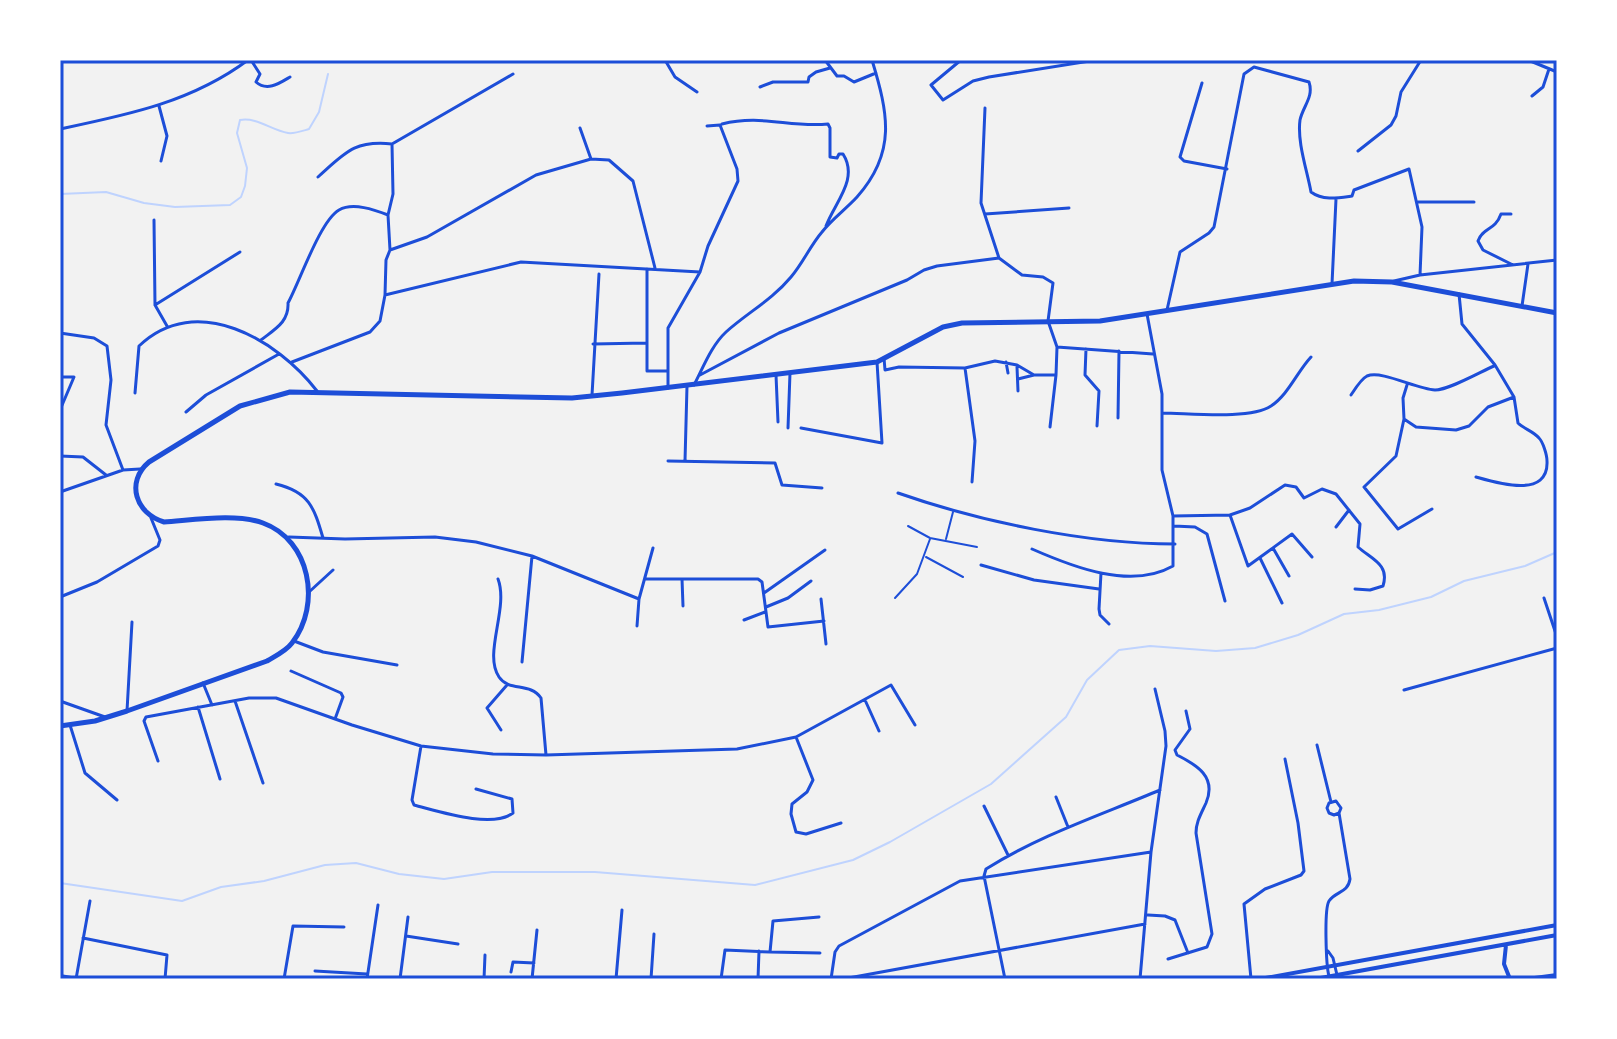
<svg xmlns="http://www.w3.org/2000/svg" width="1617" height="1039" font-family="Figtree,sans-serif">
<rect width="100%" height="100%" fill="#f2f2f2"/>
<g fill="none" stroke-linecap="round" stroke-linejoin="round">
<path stroke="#bfd3fe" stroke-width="2" d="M60 194 106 192 144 203 175 207 230 205 241 197 245 186 247 168 237 133 240 120C257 117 271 130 288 133 294 134 302 131 309 129L319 112 328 74
M60 883 182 901 221 887 264 881 325 865 356 863 399 874 444 879 492 872H595L755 885 853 860 890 842 991 784 1066 717 1087 680 1119 650 1150 646 1216 651 1255 648 1298 635 1344 614 1379 610 1431 597 1464 581 1525 566 1557 552"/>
<path stroke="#1d4ed8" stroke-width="2" d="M908 526 930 538 977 547
M946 539 953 512
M926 557 963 577
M895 598 917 574 930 539"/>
<path stroke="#1d4ed8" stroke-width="3" d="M251 60 260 74 256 82C267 92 280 83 290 77
M665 60 675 77 697 92
M825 60 837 76H844L854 82 876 73
M961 60 931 85 943 100 973 81 989 77 1096 60
M1528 60 1557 72
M1202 83 1180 157 1184 161 1227 169
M760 87 773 82H808L809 77 816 72 830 68
M1532 96 1543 87 1549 69
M159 106 167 136 161 161
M985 108 981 203 999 258
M722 124C762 114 790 128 828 124L830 128V157L837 158 839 154H843C859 179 835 202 826 226
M580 128 591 159
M60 129C127 115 192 102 248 60
M392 144 513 74
M1358 151 1391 125 1396 116 1401 92 1421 60
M1418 202H1474
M985 214 1069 208
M1511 214H1501C1495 231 1483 227 1478 241L1483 250 1513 265
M154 220 155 305 167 326
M390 250 427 237 536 175 591 159 609 160 633 181 655 268
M999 258 1022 275 1043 277 1053 283 1048 321 1057 347 1056 375 1050 427
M647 269V371H668
M1394 281 1420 275 1557 260
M1332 284 1336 199
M1459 294 1462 324 1495 365 1514 397 1518 423C1524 429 1533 431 1539 438 1543 442 1547 455 1547 461 1549 499 1497 483 1476 477
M385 295 521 262 700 272
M155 305 240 252
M1522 306 1528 264
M1167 310 1180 252 1209 233 1214 227 1244 74 1254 67 1309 82C1314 97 1303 106 1300 120 1297 142 1307 170 1311 192 1323 201 1338 198 1352 196L1354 190 1409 169 1422 227 1420 275
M60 333 94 338 107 346 111 380 106 425 123 470
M261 340C275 329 289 322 288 303 300 281 320 221 339 210 353 202 375 210 388 215
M593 344 646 343
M1057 347 1153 354
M1086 349 1085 375 1099 391 1097 426
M884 358 885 370 899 367 965 368 995 361 1017 365 1034 375H1056
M292 362 370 332 380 321 385 295 386 260 390 250 388 215 393 194 392 144C354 140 345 153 318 177
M1006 362 1008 373
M1017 367 1018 391
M965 368 975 441 972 482
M700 375 779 333 907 280 924 270 937 266 999 258
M776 375 778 422
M60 377H74L60 410
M1018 379 1034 375
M694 385C703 368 711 346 726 332 747 313 772 300 791 277 803 263 810 246 822 232 832 219 846 209 857 197 897 152 888 113 872 60
M1407 385 1403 398 1404 419 1416 427 1456 430 1469 426 1488 407 1514 397
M668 388V328L700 272 708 246 738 181 737 169 720 125 707 126
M135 393 139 346C196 291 278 340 317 391
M592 395 599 274
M1351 395C1355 389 1361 379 1367 376 1382 370 1416 389 1435 390 1449 390 1480 372 1494 366
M186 412 206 395 279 354
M1163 413C1188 413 1250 420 1271 406 1288 395 1297 372 1311 357
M1118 418 1119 351
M1404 419 1396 456 1364 487 1398 529 1432 509
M788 428 790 373
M801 428 882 443 877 362
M60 456 83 457 106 475
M668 461 775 463 782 485 822 488
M685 461 687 386
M276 484C309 492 314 507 323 538
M60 492 123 470 140 469
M898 493C981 522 1087 544 1175 544
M1230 515 1248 566 1292 534 1312 557
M1173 516 1230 515 1250 508 1285 485 1296 487 1304 498 1322 489 1336 494 1360 524 1358 547C1371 559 1390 564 1383 586L1370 590 1355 589
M1174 526 1195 527 1207 534 1225 601
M1336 527 1349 510
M289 537 345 539 435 537 476 542 532 556 639 599
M1273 548 1289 576
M1032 549C1073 567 1131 590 1173 566V516L1162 470V394L1147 314
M1260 558 1282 603
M981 565 1034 580 1099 589
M1101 573 1099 609 1100 615 1109 624
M498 579C509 608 483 654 499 677 509 692 530 682 541 698L546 755
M645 579H758L762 582 768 627 824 621
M682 579 683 606
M309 592 333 570
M764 593 825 550
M60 597 97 582 158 546 160 540 151 518
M1544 598 1557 637
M821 599 826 644
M766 607 788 598 811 581
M744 620 765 612
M637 626 639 599 653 548
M294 641 323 652 397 665
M522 662 532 556
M291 671 341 693 343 697 335 719
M203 683 212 705
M1404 690 1557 648
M865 700 879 731
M60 701 105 717
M235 701 263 783
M198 707 220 779
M127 711 132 622
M70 725 85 773 117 800
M501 730 487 708 507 685
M796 737 813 780 807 792 792 804 791 814 796 832 806 834 841 823
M1317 745 1331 802
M421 746 412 800 414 805C438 811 492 829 513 813L512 799 476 789
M158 761 144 721 146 717 249 698H276L352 725 421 746 493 754 546 755 737 749 796 737 891 685 915 725
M1056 797 1068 827
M984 806 1008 855
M984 876 986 869C1040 835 1101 815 1160 790
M984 876 1005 979
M1148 915 1165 916 1175 920 1188 953
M406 936 458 944
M83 938 167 955 165 979
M1328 951 1333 958 1337 975
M770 952 820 953
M1168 959 1207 947 1212 934 1196 833C1196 822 1201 814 1206 803 1217 777 1197 765 1177 755L1175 750 1190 729 1186 711
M315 971 367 974
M511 972 513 962 534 963
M1329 976C1326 966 1324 909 1329 901 1336 891 1348 893 1350 879L1339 813 1341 808 1336 801 1329 803 1327 808 1329 813 1334 815 1339 813
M76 979 90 901
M284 979 293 926 344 927
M367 979 378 905
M400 979 408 917
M484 979 485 955
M532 979 537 930
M616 979 622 910
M651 979 654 934
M721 979 725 950 770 952 773 921 819 917
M758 979 759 951
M831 979 835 952 839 946 960 881 1151 852
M843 979 1145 924
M1140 979 1151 852 1166 746 1165 731 1155 689
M1251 979 1244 904 1265 889 1301 875 1304 871 1298 823 1285 759"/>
<path stroke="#1d4ed8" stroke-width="4" d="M1506 945 1504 964 1510 979
M60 976 77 979
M1260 979 1557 925
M1315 979 1557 935
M1527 979 1557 975"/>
<path stroke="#1d4ed8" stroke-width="5" d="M60 726 95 721 127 711 267 661C277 655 286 651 292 643 322 604 310 540 263 523 237 513 193 520 164 522 136 514 125 482 149 462L240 406 290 392 572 398 622 393 877 362 943 327 962 323 1100 321 1354 281 1392 282 1557 313"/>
</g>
<rect width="1617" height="1039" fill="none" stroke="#ffffff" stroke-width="124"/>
<rect x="62" y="62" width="1493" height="915" fill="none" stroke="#1d4ed8" stroke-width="3"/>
</svg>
